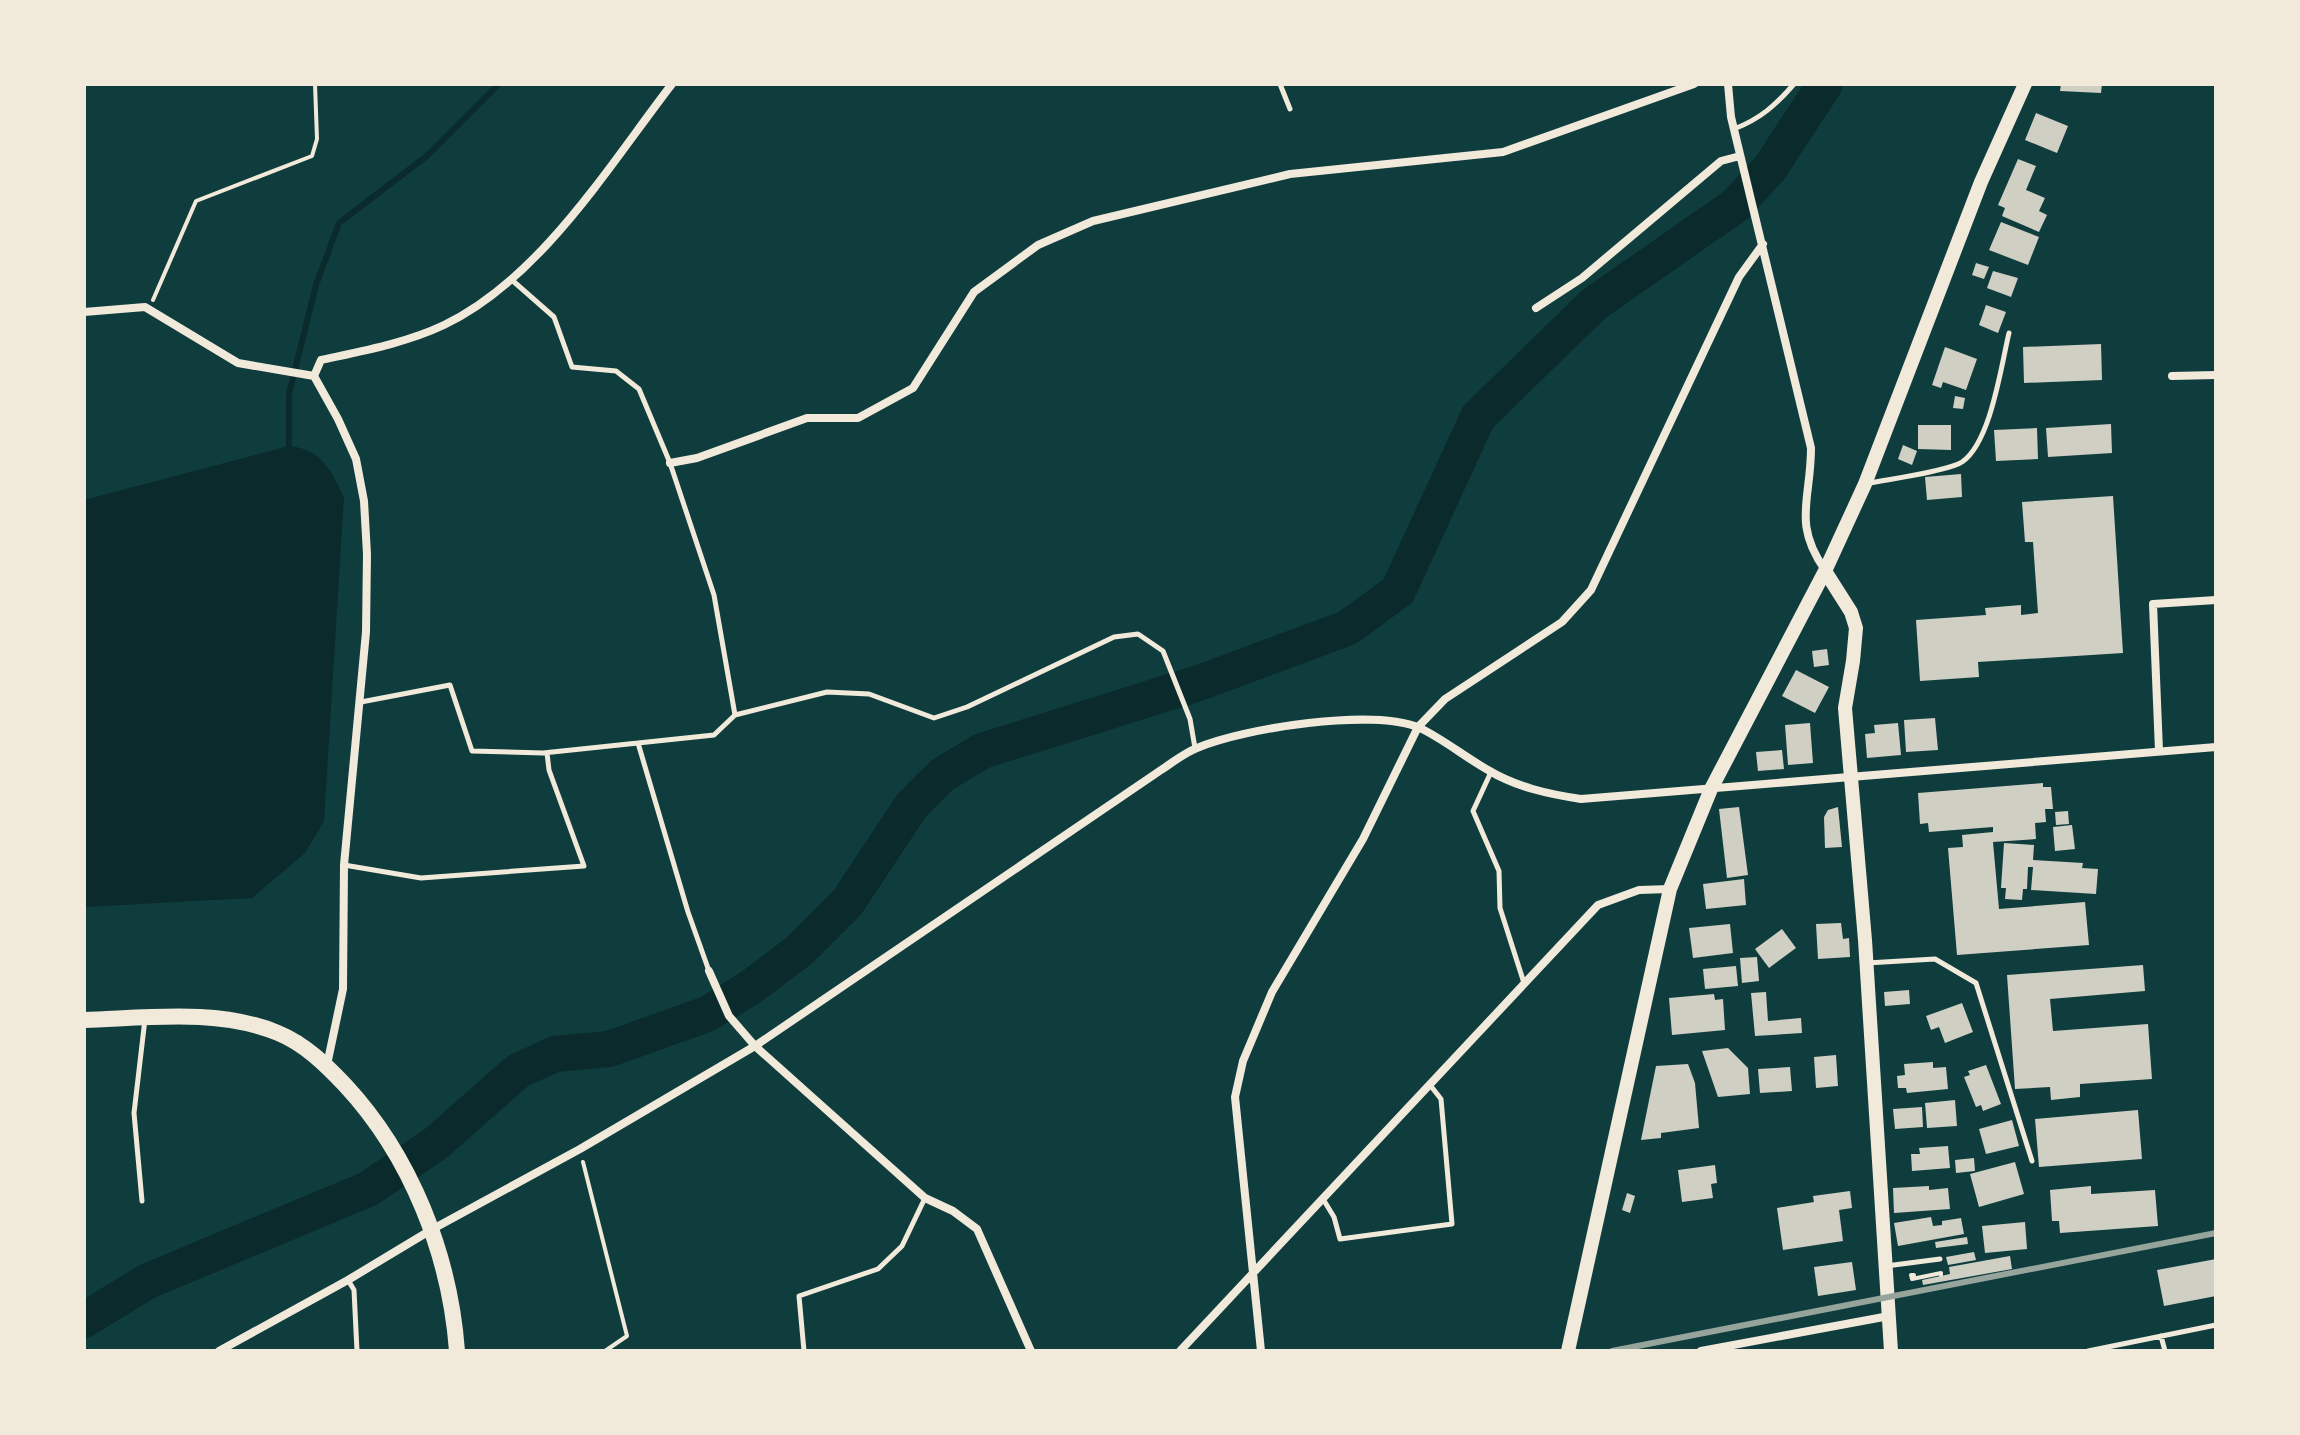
<svg xmlns="http://www.w3.org/2000/svg" width="2300" height="1435" font-family="Overpass,sans-serif">
<rect width="100%" height="100%" fill="#0f3d3e"/>
<path fill="#0a2a2b" d="M289 446C321 449 331 470 344 497L324 821 305 853 252 898 84 907V500Z"/>
<g fill="none" stroke-linecap="round" stroke-linejoin="round">
<path stroke="#0a2a2b" stroke-width="6" d="M289 446V394L316 285 339 223 428 155 499 84"/>
<path stroke="#0a2a2b" stroke-width="36" d="M84 1320 148 1281 368 1189 435 1144 518 1071 555 1054 609 1049 707 1014 751 987 800 950 847 903 912 805 942 775 982 751 1199 683 1347 628 1398 591 1478 417 1594 304 1736 205 1770 168 1825 84"/>
</g>
<path fill="#cfcfc3" d="M2061 84H2102L2101 93 2060 91Z
M2036 113 2068 126 2057 153 2025 140Z
M2018 159 2036 166 2026 190 2045 198 2039 211 2047 215 2039 232 2002 216 2005 208 1998 205Z
M2001 222 2039 237 2028 265 1989 250Z
M1976 263 1989 267 1984 279 1972 275Z
M1993 271 2018 278 2011 297 1987 288Z
M1986 305 2006 312 1998 333 1979 325Z
M2101 344 2102 380 2024 383 2023 347Z
M1945 347 1977 359 1966 390 1943 382 1941 388 1932 385Z
M1955 396 1965 398 1963 409 1953 408Z
M2111 424 2112 453 2048 457 2046 428Z
M1918 425H1951V450L1918 449Z
M2037 428 2038 459 1996 461 1994 430Z
M1903 445 1917 451 1912 465 1898 459Z
M1961 474 1962 497 1927 500 1925 477Z
M2113 496 2123 653 1978 662 1979 677 1920 681 1916 620 1986 615 1985 608 2021 605V615L2038 613 2033 542H2025L2022 502Z
M1827 649 1829 665 1814 667 1812 651Z
M1796 670 1829 687 1815 713 1782 696Z
M1935 718 1938 750 1906 752 1904 720Z
M1810 723 1813 763 1788 765 1785 725Z
M1898 723 1901 755 1867 758 1865 734 1875 733 1874 725Z
M1782 750 1784 769 1758 771 1756 752Z
M2043 783V787H2051L2053 809H2045L2046 822 2035 823 2036 839 1993 842 1999 909 2085 902 2089 945 1957 955 1948 848 1963 847 1962 835 1993 832V827L1929 832 1928 823 1920 824 1918 793Z
M1739 807 1748 875 1727 878 1719 809Z
M1838 807 1842 847 1825 848 1824 817 1828 810Z
M2068 811 2069 824 2056 825 2055 812Z
M2072 825 2075 849 2055 851 2053 827Z
M2004 843 2034 845 2033 860 2083 863 2082 868 2098 869 2096 894 2031 890 2033 867H2028L2027 889H2023L2022 900 2005 899 2006 888H2001Z
M1744 879 1746 905 1706 909 1703 884Z
M1841 923 1843 939 1849 938 1850 957 1818 959 1816 924Z
M1730 924 1733 953 1693 958 1689 928Z
M1782 929 1796 948 1769 968 1755 949Z
M1757 957 1759 981 1742 983 1740 958Z
M2143 965 2145 991 2050 999 2053 1031 2148 1024 2152 1079 2080 1084V1097L2051 1100 2050 1087 2015 1089 2007 975Z
M1736 966 1738 986 1705 989 1703 969Z
M1909 990 1910 1004 1885 1006 1884 992Z
M1766 992 1768 1021 1801 1018 1802 1033 1755 1036 1751 993Z
M1714 994 1715 1000 1723 999 1725 1030 1672 1035 1669 998Z
M1962 1003 1973 1032 1945 1043 1939 1027 1931 1030 1926 1016Z
M1728 1048 1748 1068 1750 1094 1718 1097 1702 1051Z
M1836 1055 1838 1086 1816 1088 1814 1057Z
M1933 1062V1068L1946 1067 1948 1089 1907 1093 1906 1088H1898L1897 1076 1905 1075 1904 1064Z
M1688 1064 1695 1083 1699 1128 1661 1133V1138L1641 1140 1656 1066Z
M1986 1065 2001 1104 1983 1111 1981 1105 1976 1107 1964 1077 1970 1075 1968 1071Z
M1790 1067 1792 1091 1760 1093 1758 1069Z
M1955 1100 1957 1126 1927 1128 1925 1103Z
M1922 1107 1923 1127 1895 1129 1893 1109Z
M2138 1110 2142 1159 2039 1167 2035 1119Z
M2012 1120 2019 1146 1986 1154 1979 1129Z
M1948 1146 1950 1168 1912 1171 1911 1154H1920L1919 1148Z
M1974 1158 1975 1171 1956 1173 1955 1160Z
M2015 1162 2024 1194 1979 1207 1970 1174Z
M1715 1165 1717 1183 1711 1184 1713 1198 1682 1202 1678 1170Z
M1929 1186V1190L1948 1188 1950 1209 1894 1213 1893 1188Z
M2091 1186V1194L2155 1190 2158 1226 2060 1233 2059 1221H2052L2050 1190Z
M1850 1191 1852 1208 1839 1210 1843 1241 1783 1250 1777 1208 1814 1202 1813 1196Z
M1627 1193 1635 1196 1630 1213 1622 1210Z
M1931 1217 1933 1226 1942 1225V1221L1961 1218 1964 1234 1898 1246 1894 1223Z
M2025 1222 2027 1249 1985 1253 1982 1226Z
M1967 1237 1968 1244 1936 1248 1935 1242Z
M1974 1252 1976 1260 1948 1265 1946 1257Z
M2010 1256 2012 1269 1923 1285 1922 1280 1950 1274 1949 1267Z
M2216 1259V1296L2164 1306 2157 1270Z
M1852 1262 1856 1290 1818 1296 1814 1267Z"/>
<g fill="none" stroke-linecap="round" stroke-linejoin="round">
<path stroke="#f1e9da" stroke-width="4" d="M153 300 196 201 312 156 317 139 315 84
M583 1162 627 1336 605 1351
M1914 1275H1911L1912 1279 1941 1273V1275"/>
<path stroke="#f1e9da" stroke-width="5" d="M1280 84 1290 109
M1734 129C1760 119 1776 105 1794 84
M513 281 554 317 572 367 616 371 639 389 670 463 714 595 735 715
M1870 483C1890 479 1948 471 1962 462 1991 442 2001 366 2009 333
M361 702 450 685 472 751 543 753 714 735 735 715 827 692 869 694 934 718 967 707 1114 637 1138 634 1163 651 1190 719 1195 748
M638 743 688 912 709 971
M1491 772 1473 811 1499 871 1500 908 1524 983
M344 865 421 878 584 866 549 770 547 753
M1867 963 1935 959 1976 983 2032 1161
M1323 1199 1334 1217 1340 1239 1452 1224 1441 1099 1430 1085
M142 1201 134 1113 145 1019
M1886 1266 1940 1259
M348 1280 354 1290 357 1351
M2161 1336 2165 1351
M804 1351 799 1296 878 1269 902 1246 925 1198
M2088 1351 2216 1325"/>
<path stroke="#f1e9da" stroke-width="8" d="M1728 84 1731 117 1811 448C1811 500 1792 523 1825 570
M1536 308 1582 278 1721 161 1740 156
M84 312 145 307 238 363 314 376 338 419 356 459 364 501 367 554 366 632 344 865 343 989 327 1065
M314 376 321 360C362 351 406 343 444 325 540 279 608 167 672 84
M2172 376 2216 375
M670 463 697 458 807 418H858L913 388 974 292 1038 245 1093 221 1290 174 1503 152 1694 84
M2159 751 2153 604 2216 600
M709 971 729 1016 755 1046 925 1198 953 1211 977 1229 1031 1351
M219 1351 348 1280 431 1230 580 1149 755 1046 1161 770C1172 763 1184 753 1197 748 1244 728 1373 708 1420 728 1443 739 1465 757 1488 770 1516 787 1548 794 1581 799L2216 747
M1180 1351 1598 905 1639 890 1670 889
M1261 1351 1235 1097 1243 1061 1272 992 1363 839 1418 727 1445 699 1562 622 1591 590 1739 277 1763 244
M1701 1351 1889 1316"/>
<path stroke="#f1e9da" stroke-width="14" d="M1825 571 1851 612 1856 628 1853 661 1845 708 1865 940 1891 1351
M1568 1351 1670 889 1711 789 1825 571 1865 484 1981 182 2025 84"/>
<path stroke="#f1e9da" stroke-width="16" d="M84 1020C146 1018 219 1008 278 1033 305 1044 326 1065 345 1085 411 1156 450 1255 457 1351"/>
<path stroke="#97a49c" stroke-width="6" d="M1612 1351 2216 1233"/>
</g>
<rect width="2300" height="1435" fill="none" stroke="#f1e9da" stroke-width="172"/>
</svg>
